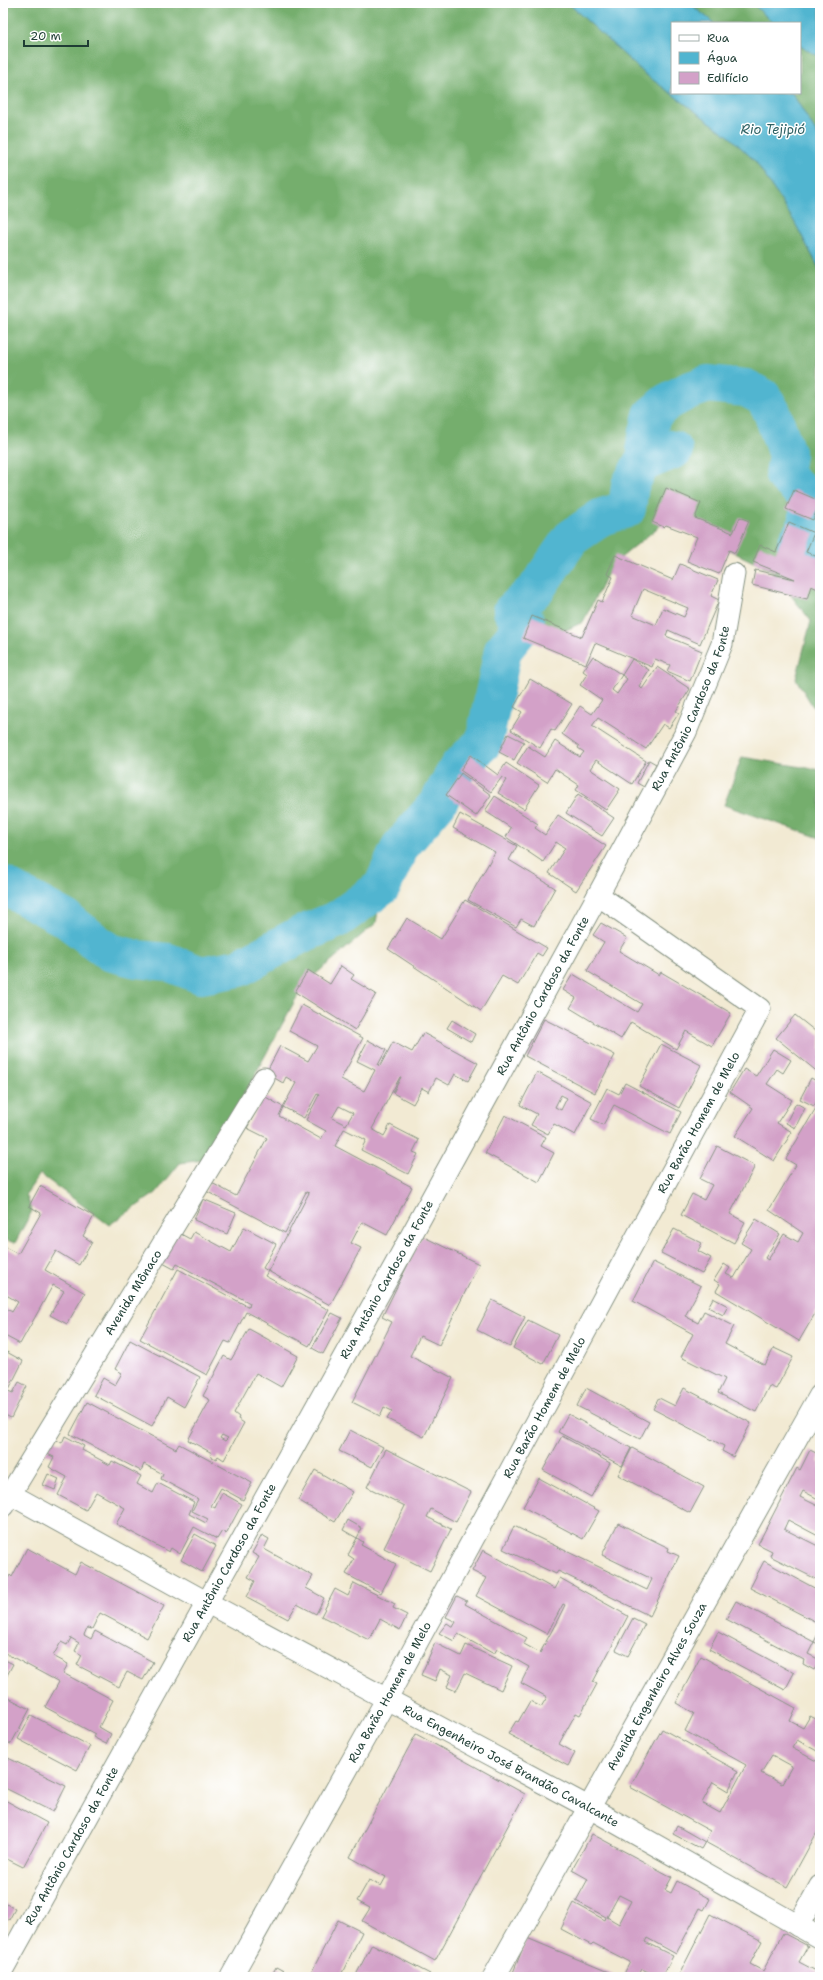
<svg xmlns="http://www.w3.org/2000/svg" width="823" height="1980" font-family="'Shantell Sans',sans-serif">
<rect width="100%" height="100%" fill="#fff"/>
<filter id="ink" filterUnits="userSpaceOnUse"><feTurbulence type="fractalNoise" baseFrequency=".025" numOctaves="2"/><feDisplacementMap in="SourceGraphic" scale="8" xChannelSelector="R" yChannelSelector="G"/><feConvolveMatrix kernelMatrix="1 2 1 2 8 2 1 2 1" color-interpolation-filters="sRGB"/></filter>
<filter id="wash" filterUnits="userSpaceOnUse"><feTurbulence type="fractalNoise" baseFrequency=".012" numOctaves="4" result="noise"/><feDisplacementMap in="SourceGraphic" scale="16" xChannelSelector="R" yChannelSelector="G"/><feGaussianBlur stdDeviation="0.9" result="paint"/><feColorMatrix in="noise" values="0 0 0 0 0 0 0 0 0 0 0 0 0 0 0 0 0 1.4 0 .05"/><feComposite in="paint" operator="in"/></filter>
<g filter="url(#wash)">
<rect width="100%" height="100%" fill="#f2ead3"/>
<path fill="#74ae6d" stroke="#4a7650" d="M3 3H568L645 74 730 137 756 162 794 221 820 271V718L796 679 811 621 772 571 667 520 612 565 583 622 566 630 526 622 503 650 484 742 458 767 438 803 400 847 382 887 376 923 304 984 259 1067 245 1098 203 1160 180 1163 156 1193 109 1225 40 1174 26 1194 32 1211 15 1243 3 1239Z
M689 3H752L773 23H714Z
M800 46 820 57V139L792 93H800Z
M742 757 820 770V838L724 805Z"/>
<path fill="#51b5d0" stroke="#387982" d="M568 3H689L714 23H672V93H792L820 139V270L794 221 756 162 730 137 645 74Z
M752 3H820V57L800 46V23H773Z"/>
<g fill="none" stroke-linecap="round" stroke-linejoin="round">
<path stroke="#51b5d0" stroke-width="38" d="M3 885 66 919 109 952 137 959 168 962 201 975 239 968 300 935 338 919 382 887 400 847 438 803 458 767 484 742 503 650 526 622 512 611 536 589 571 538 602 517 627 509 630 485 642 463 674 450 645 445 652 415 667 402 688 391 708 384 746 388 763 397 772 412 787 455 784 475 808 497V523L796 544 820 564"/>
</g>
<g id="blocks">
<path fill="#d3a1c8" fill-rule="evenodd" d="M666 488 701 503 695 518 733 533 740 517 749 521 735 553 729 550 719 574 687 561 697 537 666 525 664 527 652 522Z
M794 490 820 501 813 520 786 509Z
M789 522 814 533 806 552 820 558V590L811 586 807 599 752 585 755 570 795 579 753 562 760 545 776 552Z
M615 555 673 580 680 564 718 580 711 596 719 600 700 644 668 630 666 636 702 651 690 681 667 671 670 665 655 659 652 667 595 643 586 664 523 638 532 616 582 637 598 600 602 602 613 577 607 574ZM643 589 688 608 684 617 663 608 656 625 632 615Z
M593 656 622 675 612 690 617 694 627 679 622 675 632 659 649 670 639 686 642 689 657 667 690 689 676 711 679 713 669 728 663 724 646 749 598 718 592 726 646 761 632 784 596 760 590 769 620 789 606 810 576 790 579 785 555 769 547 782 517 763 528 746 545 757 555 741 580 757 584 752 578 748 579 746 562 734 580 706 592 714 602 700 580 685 587 674 583 671Z
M530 679 572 704 555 731 551 729 540 748 511 730 522 712 514 707Z
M508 734 524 742 514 760 499 752Z
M471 755 498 775 506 763 539 785 524 809 498 793 506 780 502 777 491 792 460 770Z
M649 760 656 764 644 787 637 783Z
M461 773 491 795 476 816 446 795Z
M578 794 614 818 602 836 566 813Z
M495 796 538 824 535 828 545 835 558 815 606 846 576 891 549 873 565 848 556 842 543 862 506 837 511 828 485 811Z
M460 814 517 846 509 860 555 888 534 926 521 919 516 927 468 900 495 852 453 828Z
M465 900 547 948 542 956 537 953 518 985 502 976 481 1011 388 949 407 918 441 939Z
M601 923 627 938 619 951 659 975 661 972 731 1013 712 1046 686 1031 676 1049 631 1022 621 1039 570 1008 576 998 563 990 573 974 637 1012 642 1004 587 971 604 942 593 935Z
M341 966 354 975 351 979 376 994 355 1030 295 992 308 970 330 984Z
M302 1005 363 1038 341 1079 364 1091 375 1070 357 1061 368 1040 386 1050 378 1065 380 1066 393 1042 412 1052 423 1033 478 1063 468 1081 455 1074 449 1085 436 1078 429 1092 422 1088 413 1104 393 1093 401 1077H400L372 1129 384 1136 390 1125 419 1140 413 1152 418 1154 408 1174 361 1150 366 1140 344 1129 335 1146 412 1187 387 1235 362 1222 351 1243 361 1248 330 1305 268 1271 309 1193 306 1192 285 1233 206 1191 210 1182 236 1196 267 1138 247 1128 264 1096 283 1107 279 1116 321 1139 326 1131 306 1120 319 1095 317 1094 304 1118 283 1107 296 1083 286 1077 283 1083 266 1073 280 1046 308 1061 317 1046 289 1031ZM339 1106 353 1113 346 1125 332 1118Z
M795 1015 820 1035V1074L776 1038Z
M544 1019 615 1055 595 1093 525 1056Z
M452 1020 475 1034 471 1042 447 1028Z
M661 1044 701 1065 679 1108 639 1086Z
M773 1049 791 1060 783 1073 777 1069 767 1084 792 1100 777 1123 792 1132 774 1161 735 1136 753 1108 730 1092 744 1069 756 1076Z
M537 1072 592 1102 575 1135 554 1124 548 1134 531 1125 537 1114 520 1105ZM561 1095 567 1098 561 1110 555 1107Z
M811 1078 820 1083V1095L814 1106 800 1099Z
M625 1083 681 1112 670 1134 614 1105 603 1125 591 1119 607 1088 619 1094Z
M820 1101V1305L799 1341 716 1291 720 1284 714 1280 724 1264 730 1268 726 1274 734 1278 751 1249 741 1243 756 1219 780 1234 765 1258 768 1260 784 1234 798 1242 803 1233 769 1210 796 1165 786 1159Z
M796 1103 805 1108 795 1128 786 1123Z
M505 1115 546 1137 541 1146 554 1153 539 1182 485 1153Z
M717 1146 755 1166 730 1214 745 1222 734 1243 681 1215 692 1194 704 1200 712 1185 700 1179Z
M40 1186 94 1216 83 1236 92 1242 79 1265 56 1251 45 1270 85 1293 67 1324 50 1315 64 1291 53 1285 20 1344 3 1335V1306L12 1312 18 1302 3 1293V1246L18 1254 41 1213 29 1206Z
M203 1199 236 1213 227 1234 194 1220Z
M244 1227 276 1244 263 1268 268 1271 265 1276 329 1310 309 1346 246 1312 230 1343 225 1341 207 1375 140 1339 178 1269 249 1307 250 1303 177 1264 174 1269 161 1262 177 1232 190 1239 194 1232 231 1252Z
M674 1229 702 1243 698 1251 711 1258 702 1274 661 1253Z
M422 1236 479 1264 439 1345 420 1336 410 1356 453 1378 424 1437 387 1419 392 1411 384 1407 380 1416 352 1402 392 1322 382 1317Z
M653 1262 701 1286 685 1316 698 1323 704 1311 734 1326 725 1344 765 1365 774 1348 793 1357 776 1389 769 1386 756 1412 718 1393 725 1379 681 1357 693 1334 633 1301Z
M713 1298 728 1306 723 1315 708 1307Z
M492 1300 525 1317 510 1347 477 1330Z
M332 1313 342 1318 323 1354 312 1348Z
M528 1320 558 1335 543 1364 513 1348Z
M249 1329 298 1356 281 1387 256 1373 234 1413 239 1417 238 1419 244 1423 224 1460 218 1456 216 1459 210 1456 212 1453 188 1440 210 1400 203 1396 224 1356 231 1360ZM222 1435 228 1438 225 1441 220 1438Z
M130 1340 200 1377 184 1407 167 1397 152 1426 94 1395 103 1378 115 1385 122 1373 115 1369Z
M3 1350 23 1361 8 1391 13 1393 19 1382 27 1386 11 1418 3 1414Z
M586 1388 649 1422 640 1439 577 1406Z
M684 1388 751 1423 733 1457 722 1451 724 1446 653 1409 659 1398 675 1406Z
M87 1402 176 1449 179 1444 252 1483 243 1500 221 1488 211 1506 215 1508 222 1493 242 1504 226 1534 222 1531 217 1539 194 1527 180 1554 171 1548 169 1552 116 1524 125 1508 96 1492 86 1510 58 1495 67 1477 49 1467 54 1457 45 1453 53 1438 62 1443 65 1436 84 1446 82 1450 110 1465 112 1461 141 1476 137 1484 153 1493 158 1483 194 1502 189 1514 206 1523 208 1519 192 1511 198 1499 161 1479 163 1474 144 1464 141 1471 70 1434Z
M568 1414 631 1448 622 1466 558 1432Z
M350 1430 383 1447 372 1467 339 1451Z
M562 1436 610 1463 591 1497 543 1470Z
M632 1448 704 1487 690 1513 618 1475Z
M386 1449 471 1492 456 1522 431 1509 427 1517 451 1529 430 1571 384 1548 405 1506 367 1487Z
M810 1450 820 1455 818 1462 820 1463V1500L803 1491 800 1497 820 1507V1537L788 1520 784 1529 820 1547V1581L770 1556 772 1551 758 1544 797 1468 800 1470Z
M315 1470 353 1492 335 1522 298 1500Z
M48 1474 59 1479 55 1490 43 1485Z
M539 1478 599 1511 583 1539 523 1507Z
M348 1520 362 1528 357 1538 363 1542 361 1545 396 1564 381 1593 346 1574 354 1559 348 1555 357 1538 343 1530Z
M618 1523 669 1548 668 1551 679 1556 650 1616 558 1571 556 1574 503 1549 514 1526 647 1590 652 1579 602 1555Z
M195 1534 216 1546 202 1572 181 1560Z
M262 1535 269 1539 264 1549 313 1576 306 1588 324 1598 316 1614 297 1604 288 1619 247 1597 255 1581 248 1577 259 1557 252 1553Z
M27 1548 75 1574 81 1562 164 1606 147 1638 100 1613 92 1629 87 1628 84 1635 91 1639 95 1631 153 1662 143 1680 127 1672 119 1687 77 1665 82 1655 75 1651 79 1643 71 1638 67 1645 61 1642 53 1656 68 1664 63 1673 113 1700 99 1727 111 1734 106 1744 93 1737 95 1734 45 1707 59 1682 3 1652V1588L10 1575 12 1577Z
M483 1550 554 1589 560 1578 628 1616 593 1682 597 1684 580 1715 576 1713 559 1744 575 1753 568 1766 508 1734 516 1721 518 1722 530 1701 541 1707 547 1697 521 1683 529 1667 497 1649 494 1654 458 1634 454 1641 439 1633 447 1623 453 1627 456 1622 446 1617 457 1596 467 1601 465 1604 527 1638 524 1644 540 1653 558 1619 565 1605 563 1604 547 1634 476 1596 486 1578 472 1571Z
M764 1561 820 1591V1624L750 1588Z
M354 1583 395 1604 393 1608 407 1615 400 1630 380 1619 369 1640 321 1616 335 1589 348 1596Z
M736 1601 814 1642 808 1654 820 1660 814 1670 803 1664 804 1660 726 1619Z
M633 1618 645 1624 628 1656 616 1650Z
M820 1630V1645L814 1642Z
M718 1632 794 1673 785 1690 709 1649Z
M435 1643 461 1656 466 1645 512 1666 501 1690 465 1673 456 1691 447 1687 452 1675 440 1669 435 1681 421 1675Z
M701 1656 796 1708 790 1721 803 1728 810 1716 820 1721V1746L817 1751 797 1740 792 1748 820 1763V1827L787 1887 705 1842 701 1849 673 1834 677 1826 705 1842 710 1831 630 1787 662 1729 738 1771 728 1791 713 1782 702 1803 720 1813 746 1765 685 1731 694 1713 676 1703ZM772 1755 792 1766 782 1784 761 1773Z
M3 1659 13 1664 3 1683Z
M3 1695 30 1709 11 1744 3 1740Z
M31 1715 90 1746 77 1770 18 1739Z
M416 1734 525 1794 435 1961 362 1921 370 1908 357 1901 369 1880 381 1886 386 1877 350 1857Z
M3 1743 7 1745 3 1752Z
M6 1757 66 1786 53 1812 3 1787V1763Z
M3 1799 47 1823 23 1867 3 1857Z
M592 1834 672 1877 665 1890 671 1893 677 1881 710 1899 704 1910 700 1908 676 1954 647 1938 645 1942 673 1956 662 1977H658L642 1969 638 1977H629L624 1974 630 1962 593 1943 591 1945 561 1929 574 1903 605 1920 606 1917 576 1901 588 1879 572 1870ZM619 1895 631 1901 619 1924 607 1917Z
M3 1902 15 1909 9 1920 3 1916Z
M710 1914 762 1941 750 1964 763 1971 783 1933 808 1946 799 1962 820 1973V1977H678Z
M338 1920 362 1932 340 1977H309Z
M527 1938 613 1974 612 1977H515L512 1975Z
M372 1944 430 1974 428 1977H361L356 1975Z
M276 1967 295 1977H271Z
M252 1973 261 1977H250Z"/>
</g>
</g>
<g filter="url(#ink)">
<use href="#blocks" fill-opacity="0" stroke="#889484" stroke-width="1"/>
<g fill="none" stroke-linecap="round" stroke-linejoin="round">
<defs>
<g id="minor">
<path id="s1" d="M10 1494 206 1602 590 1808 820 1938"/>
<path id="s2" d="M3 1506 264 1078"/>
<path d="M798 1926 820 1886"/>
<path id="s3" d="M3 1969 395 1265 598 895 686 732 722 644 734 574"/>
<path id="s4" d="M231 1977 386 1700 760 1009 598 895"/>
</g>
<g id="major">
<path id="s5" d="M494 1977 820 1396"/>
</g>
</defs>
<use href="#minor" stroke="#889484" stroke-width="23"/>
<use href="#major" stroke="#889484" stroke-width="24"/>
<use href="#minor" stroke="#fff" stroke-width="21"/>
<use href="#major" stroke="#fff" stroke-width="22"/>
</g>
</g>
<g text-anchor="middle" stroke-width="3" stroke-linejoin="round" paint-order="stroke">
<g font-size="12" fill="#1f3d34" stroke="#fff">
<text dy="4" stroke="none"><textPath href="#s3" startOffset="1437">Rua Antônio Cardoso da Fonte</textPath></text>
<text dy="4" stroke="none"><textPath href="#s3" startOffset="1113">Rua Antônio Cardoso da Fonte</textPath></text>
<text dy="4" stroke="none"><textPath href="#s4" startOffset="974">Rua Barão Homem de Melo</textPath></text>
<text dy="4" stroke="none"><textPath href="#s3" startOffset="789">Rua Antônio Cardoso da Fonte</textPath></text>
<text dy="4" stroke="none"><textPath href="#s2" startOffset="250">Avenida Mônaco</textPath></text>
<text dy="4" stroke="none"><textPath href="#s4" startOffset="650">Rua Barão Homem de Melo</textPath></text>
<text dy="4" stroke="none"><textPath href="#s3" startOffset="465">Rua Antônio Cardoso da Fonte</textPath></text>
<text dy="4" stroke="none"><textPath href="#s5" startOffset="333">Avenida Engenheiro Alves Souza</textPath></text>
<text dy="4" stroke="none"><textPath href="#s4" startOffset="326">Rua Barão Homem de Melo</textPath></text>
<text dy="4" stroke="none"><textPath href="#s1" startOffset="570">Rua Engenheiro José Brandão Cavalcante</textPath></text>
<text dy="4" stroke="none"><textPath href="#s3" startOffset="141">Rua Antônio Cardoso da Fonte</textPath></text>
</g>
<g font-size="13" font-style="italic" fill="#2e6163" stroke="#fff">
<text x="773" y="134">Rio Tejipió</text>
</g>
</g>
<rect width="823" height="1980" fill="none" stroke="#fff" stroke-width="16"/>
<rect x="671" y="22" width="130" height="72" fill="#ffffff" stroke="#a5b1ae"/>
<rect x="679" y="35" width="20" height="6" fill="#ffffff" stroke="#a5b1ae"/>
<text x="707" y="42" font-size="12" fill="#1f3d34">Rua</text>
<rect x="679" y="52" width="20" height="12" fill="#51b5d0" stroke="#a5b1ae"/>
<text x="707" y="62" font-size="12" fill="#1f3d34">Água</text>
<rect x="679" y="72" width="20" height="12" fill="#d3a1c8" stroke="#a5b1ae"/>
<text x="707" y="82" font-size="12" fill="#1f3d34">Edifício</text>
<path d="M24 40v6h64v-6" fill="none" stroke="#1f3d34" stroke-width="2"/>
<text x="30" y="40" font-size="12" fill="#1f3d34" stroke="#ffffff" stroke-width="3" paint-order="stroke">20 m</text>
</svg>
